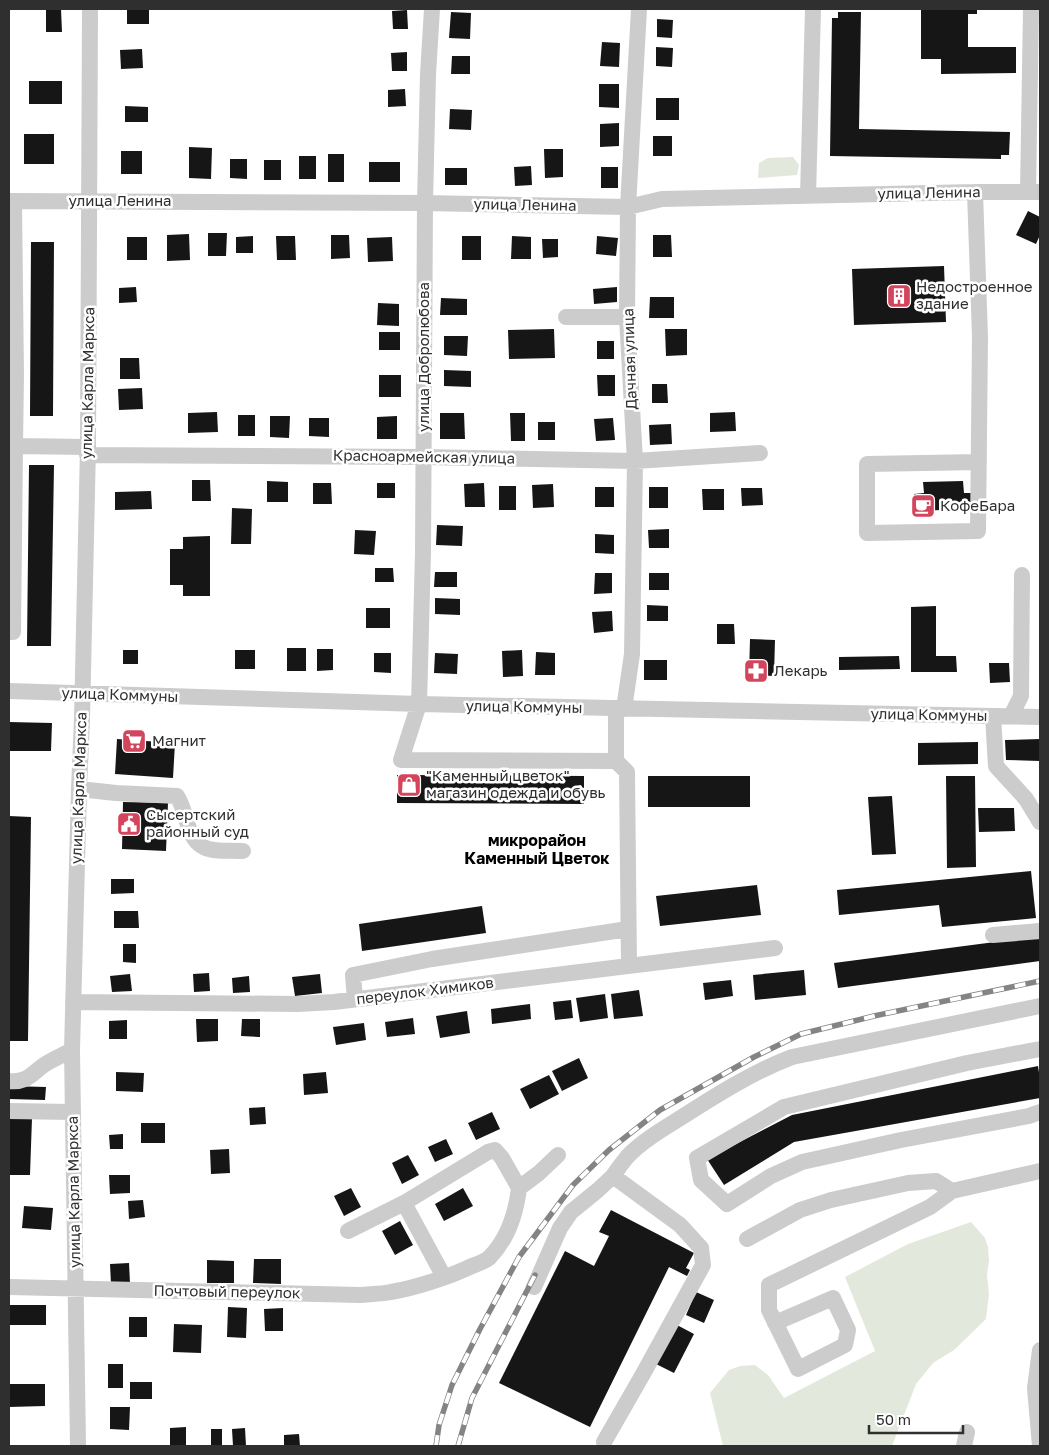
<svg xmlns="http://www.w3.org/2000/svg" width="1049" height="1455" font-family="'Golos Text',sans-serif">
<rect width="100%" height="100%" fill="#fff"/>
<path fill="#e3e8dc" d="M793 157 799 165 797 175 758 178 759 163 768 158Z
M971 1222 985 1238 988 1247 989 1260 987 1275 989 1294 986 1319 954 1350 933 1363 916 1384 892 1446H723L710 1393 729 1370 740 1366 755 1365 768 1375 784 1398 875 1351 845 1277 908 1244Z"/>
<path fill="#161616" d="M46 9H61L62 32H46Z
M127 9H149V24H127Z
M921 9H977V14H968V47H1016V73L941 74V59H921Z
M407 10 408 29H393L392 11Z
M451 12 471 13 470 39 449 38Z
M838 12H861L859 129 1010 132 1009 155H1001V159L830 156 832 18H838Z
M657 19 673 20 672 38 657 37Z
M602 42 620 43 619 67 600 66Z
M656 47 673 48 672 67 656 66Z
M142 49 143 68 121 69 120 50Z
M407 52V71H392L391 53Z
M452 56H470V74H451Z
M29 81H62V104H29Z
M599 84H619V108L599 107Z
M405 89 406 106 388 107V90Z
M656 98H679V120H656Z
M125 106 148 107V122H125Z
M450 109 472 110 471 130 449 129Z
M619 123V146L600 147V124Z
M24 134H54V164H24Z
M653 136H672V156H653Z
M189 147 212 148 211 179 189 178Z
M544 149H563V177L545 178Z
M121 151H142V174H121Z
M328 154H344V182H328Z
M299 156H316V179H299Z
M230 159H247V179L230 178Z
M264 160H281V180H264Z
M369 162H400V182H369Z
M531 166 532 185 515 186 514 167Z
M601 167H618V188H601Z
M445 168H467V185H445Z
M1028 211 1040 217V235L1036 244 1016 235Z
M208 233H227L226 256H208Z
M189 234 190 260 167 261V235Z
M331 235H349L350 258 331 259Z
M653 235H671L672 257H653Z
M253 236V253H236V237Z
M276 236H295L296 260H277Z
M462 236H481V260H462Z
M512 236 531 237V259H511Z
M597 236 618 238 616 256 596 254Z
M127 237H147V260H127Z
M392 237 393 261 368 262 367 238Z
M542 239H558V257L543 258Z
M31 242H54L53 416H30Z
M944 266 946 322 854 325 852 269Z
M136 287 137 302 119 303V288Z
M617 287V302L594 304 593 289Z
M650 297H674V318H649Z
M441 298 467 299V315H440Z
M378 303 399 304V326L377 325Z
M554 329 555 358 509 359 508 330Z
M665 329H687V355L666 356Z
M379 332H400V350H379Z
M444 336H468L467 356 444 355Z
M597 341H614V359H597Z
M120 358H139L140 379H120Z
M444 370 471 371V387L444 386Z
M379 375H401V397H379Z
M597 375H615V396H598Z
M652 384H667L668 403H652Z
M142 388 143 409 119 410 118 389Z
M217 412 218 432 188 433V413Z
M735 412 736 431 710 432V413Z
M440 413H464L465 439H440Z
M510 413H525V441H511Z
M238 415H255V436H238Z
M270 416H290L289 438 270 437Z
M397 416V439H377V417Z
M309 418H329V437L309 436Z
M613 418 615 440 596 441 594 419Z
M538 422H555V440H538Z
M671 424 672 444 650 445 649 425Z
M29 465H54L51 646H27Z
M192 480H210L211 501H192Z
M267 481 288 482V502H267Z
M963 481 964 493H971L972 509 914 511V494L924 493 923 482Z
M313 483H331L332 504H313Z
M377 483H395V498H377Z
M484 483 485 507H465L464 484Z
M553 484 554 507 533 508 532 485Z
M499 486H516V510H499Z
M595 487H614V507H595Z
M649 487H668V508H649Z
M741 488H762L763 505 742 506Z
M702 489H724V510H703Z
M151 491 152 509 115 510V492Z
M232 508 252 509 251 544H231Z
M437 525 463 526 462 546 436 545Z
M669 529V548H649L648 530Z
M355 530 376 531 374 555 354 554Z
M595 534 614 535V554L595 553Z
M210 536V596H183V585H170V549H183V537Z
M375 568H393L394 582H375Z
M435 572H457V587H434Z
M595 573H612V593L594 594Z
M649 573H669V590H649Z
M435 598 460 599V615L435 614Z
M647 605 668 606V621H647Z
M936 606V656H956L957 672H911V607Z
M366 608H390V628H366Z
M612 611 613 631 594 633 592 612Z
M717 624H734L735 644H717Z
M750 639 775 640 774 676 749 675Z
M287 648H306V671H287Z
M317 649H333V670L317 671Z
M123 650H138V664H123Z
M235 650H255V669H235Z
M522 650 523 676 503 677 502 651Z
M536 652 555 653V675H535Z
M374 653H391V673L374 672Z
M435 653 458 654 457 674 434 673Z
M899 656 900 669 839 670V657Z
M644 660H667V680H644Z
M989 663H1009L1010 682 990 683Z
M9 722 52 723 51 751H9Z
M117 739 175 743 173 778 115 774Z
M1040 739V761L1006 760 1005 740Z
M978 742V764L918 765V743Z
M397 775 584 776V804L397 803Z
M648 776H750V807H648Z
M946 776H975L976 867 947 868Z
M892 796 896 854 872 855 868 797Z
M123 802 168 803 166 851 122 849Z
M978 808H1014L1015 831 979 832Z
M9 816 31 817 28 1041H9Z
M1031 871 1036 918 942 927 939 905 839 915 837 890Z
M111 879H134V893L111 894Z
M757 885 761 915 660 926 656 896Z
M482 906 486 933 362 951 359 924Z
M114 911H138L139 928H114Z
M1040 936V961L838 988 834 963Z
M123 944H136V963L123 962Z
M804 970 806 995 755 1000 753 975Z
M209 973 210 991 194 992 193 974Z
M130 974 132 991 112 992 110 976Z
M320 974 322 993 295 996 292 977Z
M249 976 250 992 233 993 232 978Z
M731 980 733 996 705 1000 703 983Z
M639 990 643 1016 614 1019 611 994Z
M605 994 608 1018 580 1022 576 998Z
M571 1000 573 1018 555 1020 553 1002Z
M530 1004 531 1019 492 1024 491 1009Z
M467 1011 470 1033 440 1038 436 1016Z
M413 1018 415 1034 387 1037 385 1022Z
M196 1019H218V1041L197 1042Z
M242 1019H260V1037L241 1036Z
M127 1020V1039H109V1021Z
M364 1023 366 1040 336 1045 333 1027Z
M579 1058 588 1078 562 1091 552 1071Z
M1038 1066 1040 1079V1098L794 1142 724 1185 707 1159 792 1115Z
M116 1072 144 1073 143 1092 116 1091Z
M326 1072 328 1093 304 1095 303 1074Z
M549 1075 559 1094 530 1109 520 1089Z
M9 1086 46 1087 45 1100 9 1099Z
M265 1107 266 1124 250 1125 249 1108Z
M492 1112 500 1129 476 1140 468 1123Z
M9 1117 32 1118 30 1175H9Z
M141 1123H165V1143H141Z
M123 1134V1149H110L109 1135Z
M446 1139 453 1154 435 1162 428 1147Z
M229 1149 230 1173 211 1174 210 1150Z
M408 1155 419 1175 402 1184 392 1163Z
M109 1175H130V1193L110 1194Z
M351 1188 361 1207 344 1216 334 1196Z
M463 1188 473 1206 444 1221 435 1204Z
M143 1200 145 1217 129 1219 128 1201Z
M24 1206 53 1208 51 1230 22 1228Z
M611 1210 694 1253 686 1268 690 1270 687 1276 669 1267 590 1427 499 1383 565 1251 594 1266 609 1236 599 1232Z
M400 1221 413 1245 395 1255 382 1231Z
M254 1259H281V1284L253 1283Z
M207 1260 234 1261V1283H207Z
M129 1263 130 1283 111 1284 110 1264Z
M696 1292 714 1300 704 1323 686 1315Z
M9 1305H46V1325H9Z
M228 1307 247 1308 246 1338 227 1337Z
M283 1308V1331H265L264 1309Z
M129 1317H147V1337H129Z
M174 1324 202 1325 201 1353 173 1352Z
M677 1325 694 1334 674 1373 656 1364Z
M108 1364H123V1388H108Z
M130 1382H152V1399H130Z
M9 1384H45V1406L9 1407Z
M110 1407H130L129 1430 110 1429Z
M186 1427V1446H170V1428Z
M245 1428 246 1446H233L232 1429Z
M211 1429H222V1446H211Z
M299 1434 300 1446H284V1435Z"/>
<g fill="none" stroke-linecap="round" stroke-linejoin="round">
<path stroke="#ccc" stroke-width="16" d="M432 9 428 74 425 203 423 553 419 704 401 760 616 761V709
M975 192 980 337 978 531 867 533V464L979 462
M1028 192 1031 9
M808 196 813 9
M9 201 425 203 628 207 662 199 975 192H1040
M14 201 16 375
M566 317H627
M9 375H16L15 446 88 447
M87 455 424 457 635 461 760 453
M9 632H13L15 446
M9 691 419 704 1040 717
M624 709 632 654 635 461 627 317 628 207 639 9
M993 716 996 766 1026 799 1040 822
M1011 716 1021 696 1022 575
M616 761 627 772 629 966
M79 789 116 793 177 796C182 804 184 812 187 822 196 855 213 850 243 851
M993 935 1040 931
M355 999 353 975 432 959 628 929
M73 1002 298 1004 334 1002 775 948
M1040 1049 967 1063 784 1107 697 1158 701 1180 727 1204 771 1176 802 1162 901 1140 1029 1116 1040 1112
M9 1081C27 1083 31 1074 44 1065 53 1059 63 1055 72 1050
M9 1111 73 1112
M613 1176C617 1170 622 1163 627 1157 642 1141 663 1129 682 1117 718 1094 753 1072 792 1057L1040 1006
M404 1203 444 1277
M348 1231 404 1203 488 1152 495 1150 502 1158 519 1188
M747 1239 800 1210 831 1200 908 1183 936 1181 952 1191
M9 1287 360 1295C370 1294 381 1294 391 1292 415 1288 449 1277 472 1266 477 1264 484 1262 489 1258 507 1240 516 1213 519 1188L539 1173 558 1155
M534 1287 560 1228 571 1212 598 1190 613 1176 680 1225 701 1248 703 1265 643 1374 604 1442
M775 1323 833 1298 848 1330 845 1345 798 1369 769 1310V1285L930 1207 952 1191 1040 1171
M78 1446 72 1050 79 789 82 719 88 447 90 9
M964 1446 967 1432
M1040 1446 1035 1388 1040 1350"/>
<defs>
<path id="rail" d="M436 1446 439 1425 452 1385 480 1329 519 1257 573 1185 609 1150 660 1110 754 1057 801 1034 874 1016 1040 981
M458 1446 472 1398 535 1275"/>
</defs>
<use href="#rail" stroke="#848484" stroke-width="5.5"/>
<use href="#rail" stroke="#fff" stroke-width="4" stroke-dasharray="11" stroke-linecap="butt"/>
</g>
<defs>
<symbol id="building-square" viewBox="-11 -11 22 22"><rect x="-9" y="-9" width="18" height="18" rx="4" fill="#d3455c" stroke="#fff"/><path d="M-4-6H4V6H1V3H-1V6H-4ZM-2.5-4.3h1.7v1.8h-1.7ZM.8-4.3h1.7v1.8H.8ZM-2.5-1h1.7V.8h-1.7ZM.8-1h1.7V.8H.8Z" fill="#fff"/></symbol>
<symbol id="cafe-square" viewBox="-11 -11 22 22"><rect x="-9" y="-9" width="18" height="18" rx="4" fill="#d3455c" stroke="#fff"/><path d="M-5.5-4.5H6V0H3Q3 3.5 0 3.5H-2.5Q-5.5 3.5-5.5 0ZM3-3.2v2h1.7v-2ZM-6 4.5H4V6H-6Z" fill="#fff"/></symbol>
<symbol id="pharmacy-square" viewBox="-11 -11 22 22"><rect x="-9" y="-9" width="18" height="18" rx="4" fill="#d3455c" stroke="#fff"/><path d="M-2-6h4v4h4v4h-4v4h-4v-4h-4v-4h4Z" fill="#fff"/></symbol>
<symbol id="supermarket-square" viewBox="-11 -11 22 22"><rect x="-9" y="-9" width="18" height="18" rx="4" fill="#d3455c" stroke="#fff"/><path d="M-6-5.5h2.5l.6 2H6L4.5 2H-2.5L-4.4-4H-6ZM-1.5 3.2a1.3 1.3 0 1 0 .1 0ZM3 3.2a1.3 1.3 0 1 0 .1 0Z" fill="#fff"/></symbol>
<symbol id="shop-square" viewBox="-11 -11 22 22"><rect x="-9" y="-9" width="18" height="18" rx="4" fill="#d3455c" stroke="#fff"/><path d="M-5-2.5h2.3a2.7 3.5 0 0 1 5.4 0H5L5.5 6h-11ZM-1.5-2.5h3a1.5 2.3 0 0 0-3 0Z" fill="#fff"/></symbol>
<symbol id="civic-square" viewBox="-11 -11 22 22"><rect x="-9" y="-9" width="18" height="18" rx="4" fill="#d3455c" stroke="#fff"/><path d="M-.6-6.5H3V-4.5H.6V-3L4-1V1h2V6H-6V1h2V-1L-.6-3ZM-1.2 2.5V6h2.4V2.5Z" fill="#fff"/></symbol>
</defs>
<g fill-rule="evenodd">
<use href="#building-square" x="885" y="282" width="28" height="28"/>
<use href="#cafe-square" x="909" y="492" width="28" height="28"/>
<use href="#pharmacy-square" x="742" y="657" width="28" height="28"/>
<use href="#supermarket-square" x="120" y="727" width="28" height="28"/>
<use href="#shop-square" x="395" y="771" width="28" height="28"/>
<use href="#civic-square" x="115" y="810" width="28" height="28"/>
</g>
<g text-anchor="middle" stroke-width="5" stroke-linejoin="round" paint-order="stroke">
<g font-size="15" fill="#2f2f2f" stroke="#fff">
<text transform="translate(929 193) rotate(-1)" y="5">улица Ленина</text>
<text x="120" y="206">улица Ленина</text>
<text transform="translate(525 205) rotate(1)" y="5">улица Ленина</text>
<text transform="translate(424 357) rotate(-90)" y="5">улица Добролюбова</text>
<text transform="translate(630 359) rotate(-92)" y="5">Дачная улица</text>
<text transform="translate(88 383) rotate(-89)" y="5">улица Карла Маркса</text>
<text transform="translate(424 457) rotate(1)" y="5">Красноармейская улица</text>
<text transform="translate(120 695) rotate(2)" y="5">улица Коммуны</text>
<text transform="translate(524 707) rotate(1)" y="5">улица Коммуны</text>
<text transform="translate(929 715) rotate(1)" y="5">улица Коммуны</text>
<text transform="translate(79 788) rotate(-88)" y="5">улица Карла Маркса</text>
<text transform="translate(425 991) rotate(-7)" y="5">переулок Химиков</text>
<text transform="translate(74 1192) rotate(-91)" y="5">улица Карла Маркса</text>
<text transform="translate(227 1292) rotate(1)" y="5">Почтовый переулок</text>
</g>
<g font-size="15" fill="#2f2f2f" stroke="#fff" text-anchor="start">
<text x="916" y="292">Недостроенное<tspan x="916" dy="17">здание</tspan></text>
<text x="940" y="511">КофеБара</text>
<text x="774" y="676">Лекарь</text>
<text x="152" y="746">Магнит</text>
<text x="426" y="781">"Каменный цветок"<tspan x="426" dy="17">магазин одежда и обувь</tspan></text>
<text x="146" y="820">Сысертский<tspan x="146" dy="17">районный суд</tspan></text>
</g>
<g font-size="16" font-weight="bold" fill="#000" stroke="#fff">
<text x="537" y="846">микрорайон<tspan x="537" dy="18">Каменный Цветок</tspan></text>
</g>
</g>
<rect width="1049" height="1455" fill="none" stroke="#2f2f2f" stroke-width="20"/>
<path d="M869 1425v8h94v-8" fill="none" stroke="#2f2f2f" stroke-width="2.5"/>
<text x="876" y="1425" font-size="15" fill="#2f2f2f" stroke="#ffffff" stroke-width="4" paint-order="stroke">50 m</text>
</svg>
